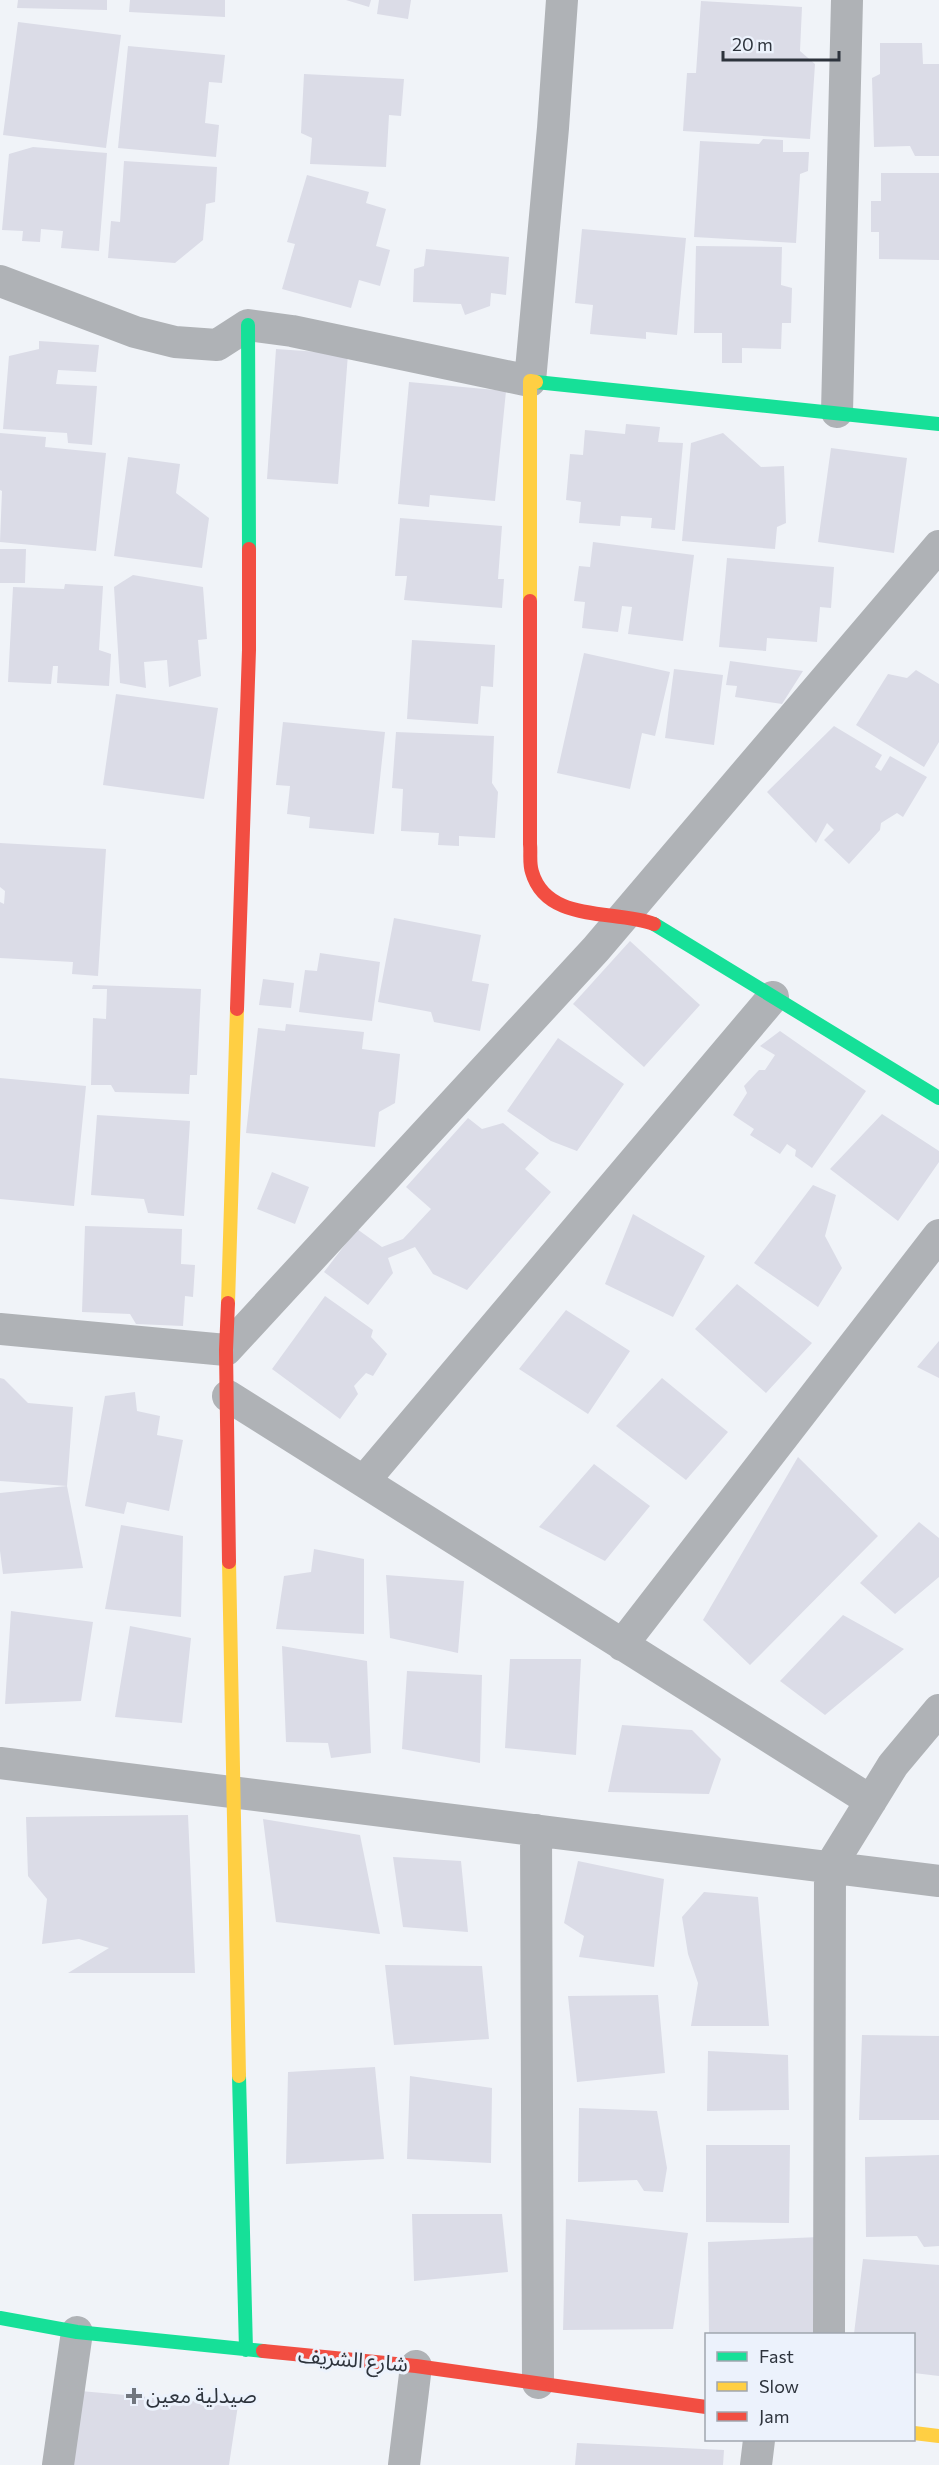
<svg xmlns="http://www.w3.org/2000/svg" width="939" height="2465" font-family="Commissioner,'Noto Sans Arabic',sans-serif">
<rect width="100%" height="100%" fill="#f0f3f8"/>
<path fill="#dbdce7" d="M18 0H107V10L17 8Z
M130 0H225V17L129 12Z
M346 0H371L369 7Z
M379 0H411L408 19 377 14Z
M701 1 802 7 800 51 815 64 810 139 683 131 687 73H696Z
M18 22 121 35 106 148 3 135Z
M880 43H922L923 64H939V156H915L910 146 874 147 872 78 880 74Z
M128 46 225 55 222 83 209 82 205 123 219 125 216 157 118 148Z
M304 74 404 79 401 116 389 115 386 167 310 164 312 138 301 133Z
M763 139 783 140V152H809L808 171 800 174 796 243 694 237 700 141 759 144Z
M33 147 107 153 99 251 61 248 63 231 41 229 40 242 22 241 23 231 2 230 9 154Z
M124 161 217 167 215 202 206 204 203 240 175 263 108 258 111 221 120 222Z
M881 173H939V260L879 259V232H871V201H881Z
M307 175 369 192 366 203 386 209 376 246 390 250 380 286 359 280 351 308 282 289 295 244 287 242Z
M582 229 686 238 677 335 646 332V339L590 334 593 305 575 303Z
M696 246 782 247 781 285 792 288 791 323H782L781 349 742 348V363H722V333H694Z
M426 249 509 257 506 295 491 293 490 306 465 315 461 304 413 302 414 269 424 266Z
M39 341 99 345 96 372 58 370 56 384 97 386 92 445 68 443 67 433 3 429 9 356 39 349Z
M276 349 348 354 338 484 267 479Z
M409 382 506 391 495 501 430 495 429 507 398 504Z
M626 424 660 427 658 442 683 443 675 530 651 528 652 518 621 516 620 526 579 523 581 502 566 500 570 454 583 455 585 430 625 434Z
M0 433 46 437 45 447 106 453 96 551 0 542 2 491 0 490Z
M723 433 761 467 784 466 786 523 777 527 775 549 682 541 691 443Z
M831 448 907 458 894 553 818 542Z
M128 457 180 464 176 493 209 518 202 568 114 556Z
M400 518 502 526 498 579H504L502 608 404 600 407 576H395Z
M593 542 694 555 683 641 628 634 632 607 622 606 618 632 582 628 585 602 574 601 579 566 590 567Z
M0 549H26L25 583H0Z
M727 558 834 567 831 608 820 607 817 642 767 638 766 651 719 647Z
M133 575 203 587 207 639 198 640 201 676 169 687 167 660 144 662 146 688 120 683 114 587Z
M65 584 103 586 99 650 111 654 109 686 57 683 58 666H53L51 684 8 682 13 587 64 589Z
M412 640 495 645 493 687 481 686 478 724 407 719Z
M584 653 670 672 655 736 642 733 630 789 557 773Z
M730 661 803 671 782 704 735 697 737 686 726 685Z
M674 669 723 675 714 745 665 738Z
M916 670 939 684V742L924 767 856 725 888 674 907 678Z
M116 694 218 708 204 799 103 785Z
M283 722 385 732 374 834 309 828 310 817 287 814 290 786 276 785Z
M834 726 882 755 875 767 881 771 890 756 927 777 903 817 897 813 881 823 880 830 849 864 824 840 834 830 827 823 816 843 767 792Z
M396 732 494 736 492 783 498 792 495 838 459 836V846L438 845 439 833 401 831 403 789 392 788Z
M0 843 106 849 98 976 72 974 73 962 0 958V902L4 904 5 891 0 887Z
M394 918 481 935 472 981 489 984 480 1031 434 1022 431 1012 378 1002Z
M630 941 700 1005 644 1067 573 1004Z
M320 953 380 962 372 1021 299 1012 305 970 317 971Z
M263 979 294 983 291 1008 259 1005Z
M93 985 201 989 197 1075H190L189 1094 115 1092 111 1085H91L93 1018 106 1019 107 989H92Z
M286 1024 364 1032 362 1049 400 1054 395 1103 379 1112 375 1147 246 1133 258 1028 285 1031Z
M780 1031 866 1091 812 1168 795 1156 796 1150 787 1144 780 1154 750 1135 754 1129 733 1115 747 1093 744 1086 759 1070H765L775 1055 760 1046Z
M558 1038 624 1084 577 1151 551 1141 507 1111Z
M0 1078 86 1086 74 1206 0 1199Z
M882 1114 939 1151V1162L898 1221 830 1169Z
M97 1115 190 1121 184 1216 148 1213 144 1199 91 1195Z
M468 1118 482 1129 503 1123 539 1153 525 1169 551 1192 467 1290 433 1274 415 1247 388 1258 393 1273 368 1305 324 1272 357 1229 382 1247 403 1239 431 1209 406 1187Z
M272 1172 309 1187 295 1224 257 1209Z
M813 1185 836 1195 825 1236 842 1268 818 1307 754 1263Z
M633 1214 705 1256 673 1317 605 1284Z
M85 1226 182 1229 181 1264 195 1265 193 1297 185 1296 183 1326 136 1324 130 1314 82 1312Z
M737 1284 812 1343 766 1393 695 1329Z
M325 1296 373 1330 371 1337 387 1354 373 1376 366 1373 354 1386 358 1394 340 1419 272 1369Z
M566 1310 630 1351 588 1414 519 1369Z
M939 1341V1378L917 1367Z
M0 1378 4 1379 28 1403 73 1407 67 1486 0 1481Z
M662 1378 728 1432 686 1480 616 1426Z
M135 1392 137 1411 160 1416 157 1435 183 1440 169 1511 127 1502 124 1514 85 1506 105 1396Z
M798 1457 878 1536 750 1665 703 1620Z
M594 1464 650 1506 605 1561 539 1527Z
M67 1486 83 1568 3 1574 0 1551V1493Z
M919 1522 939 1538V1577L895 1614 860 1583Z
M121 1525 183 1536 181 1617 105 1609Z
M314 1549 364 1559V1634L276 1629 284 1576 311 1572Z
M386 1575 464 1581 458 1653 390 1638Z
M11 1611 93 1622 81 1701 5 1704Z
M843 1615 904 1649 825 1715 780 1681Z
M130 1626 191 1638 182 1723 115 1717Z
M282 1646 367 1661 371 1753 331 1758 328 1743 286 1742Z
M510 1659H581L576 1755 505 1748Z
M407 1671 482 1675 480 1763 402 1749Z
M622 1725 692 1730 721 1759 709 1794 608 1792Z
M188 1815 195 1973H68L109 1948 79 1939 42 1944 47 1899 28 1876 26 1817Z
M263 1819 360 1835 380 1934 276 1922Z
M393 1857 461 1861 468 1932 403 1927Z
M578 1861 664 1879 654 1967 579 1957 584 1936 564 1923Z
M704 1892 758 1897 769 2026H691L698 1983 688 1954 682 1917Z
M385 1965 482 1966 489 2039 394 2045Z
M658 1995 665 2073 577 2082 568 1996Z
M862 2035 939 2036V2120H859Z
M708 2051 788 2055 789 2110 707 2111Z
M375 2067 384 2159 286 2164 288 2072Z
M410 2076 492 2088 491 2163 407 2159Z
M579 2108 657 2111 667 2168 663 2192 644 2191 637 2180 578 2182Z
M706 2145H790L789 2223 706 2222Z
M939 2155V2246L924 2247 917 2236 866 2237 865 2157Z
M412 2214H502L508 2272 414 2281Z
M566 2219 688 2233 673 2329 563 2330Z
M819 2237 822 2334H709L708 2242Z
M863 2259 939 2265V2376L914 2373V2334H854Z
M69 2390 238 2405 229 2465H68Z
M577 2443 724 2450 723 2465H575Z"/>
<g fill="none" stroke-linecap="round" stroke-linejoin="round">
<path stroke="#afb2b6" stroke-width="32" d="M0 281 135 332 175 342 217 345 248 325 292 331 530 381 553 128 562 0
M837 412 847 0
M0 1329 226 1350 596 949 939 546
M228 1396 871 1801
M364 1481 773 997
M622 1645 939 1235
M0 1763 939 1881
M536 1830 538 2383
M829 2334 830 1867 893 1765 939 1710
M58 2465 77 2332
M404 2465 416 2366
M756 2465 759 2440"/>
<path stroke="#16e098" stroke-width="14" d="M248 325 249 549
M536 382 939 424
M654 924 939 1098
M239 2076 246 2350
M0 2318 77 2332 263 2351"/>
<path stroke="#ffcf43" stroke-width="14" d="M530 601V381L536 382
M228 1303 237 1009
M229 1562 239 2076
M914 2433 939 2436"/>
<path stroke="#f24e42" stroke-width="14" d="M530 601V844C531 853 529 863 532 872 547 924 616 909 654 924
M237 1009 249 650V549
M228 1303 226 1350 229 1562
M263 2351 416 2366 706 2407"/>
</g>
<path fill="#71767e" stroke="#ecf2fc" stroke-width="2" d="M131 2387h6v6h6v6h-6v6h-6v-6h-6v-6h6z"/>
<g text-anchor="middle" stroke-width="6" stroke-linejoin="round" paint-order="stroke">
<g font-size="21" fill="#2d333c" stroke="#ecf2fc">
<text transform="translate(353 2360) rotate(5)" y="7">شارع الشريف</text>
</g>
<g font-size="21" fill="#2d333c" stroke="#ecf2fc" text-anchor="start">
<text x="146" y="2403">صيدلية معين</text>
</g>
</g>
<rect x="705" y="2333" width="210" height="108" fill="#ecf2fc" stroke="#a0a6af" stroke-width="1.5"/>
<rect x="717" y="2352" width="30" height="9" fill="#16e098" stroke="#a0a6af" stroke-width="1.5"/>
<text x="759" y="2363" font-size="18" fill="#2d333c">Fast</text>
<rect x="717" y="2382" width="30" height="9" fill="#ffcf43" stroke="#a0a6af" stroke-width="1.5"/>
<text x="759" y="2393" font-size="18" fill="#2d333c">Slow</text>
<rect x="717" y="2412" width="30" height="9" fill="#f24e42" stroke="#a0a6af" stroke-width="1.5"/>
<text x="759" y="2423" font-size="18" fill="#2d333c">Jam</text>
<path d="M723 51v9h116v-9" fill="none" stroke="#2d333c" stroke-width="3"/>
<text x="732" y="51" font-size="18" fill="#2d333c" stroke="#ecf2fc" stroke-width="4.5" paint-order="stroke">20 m</text>
</svg>
